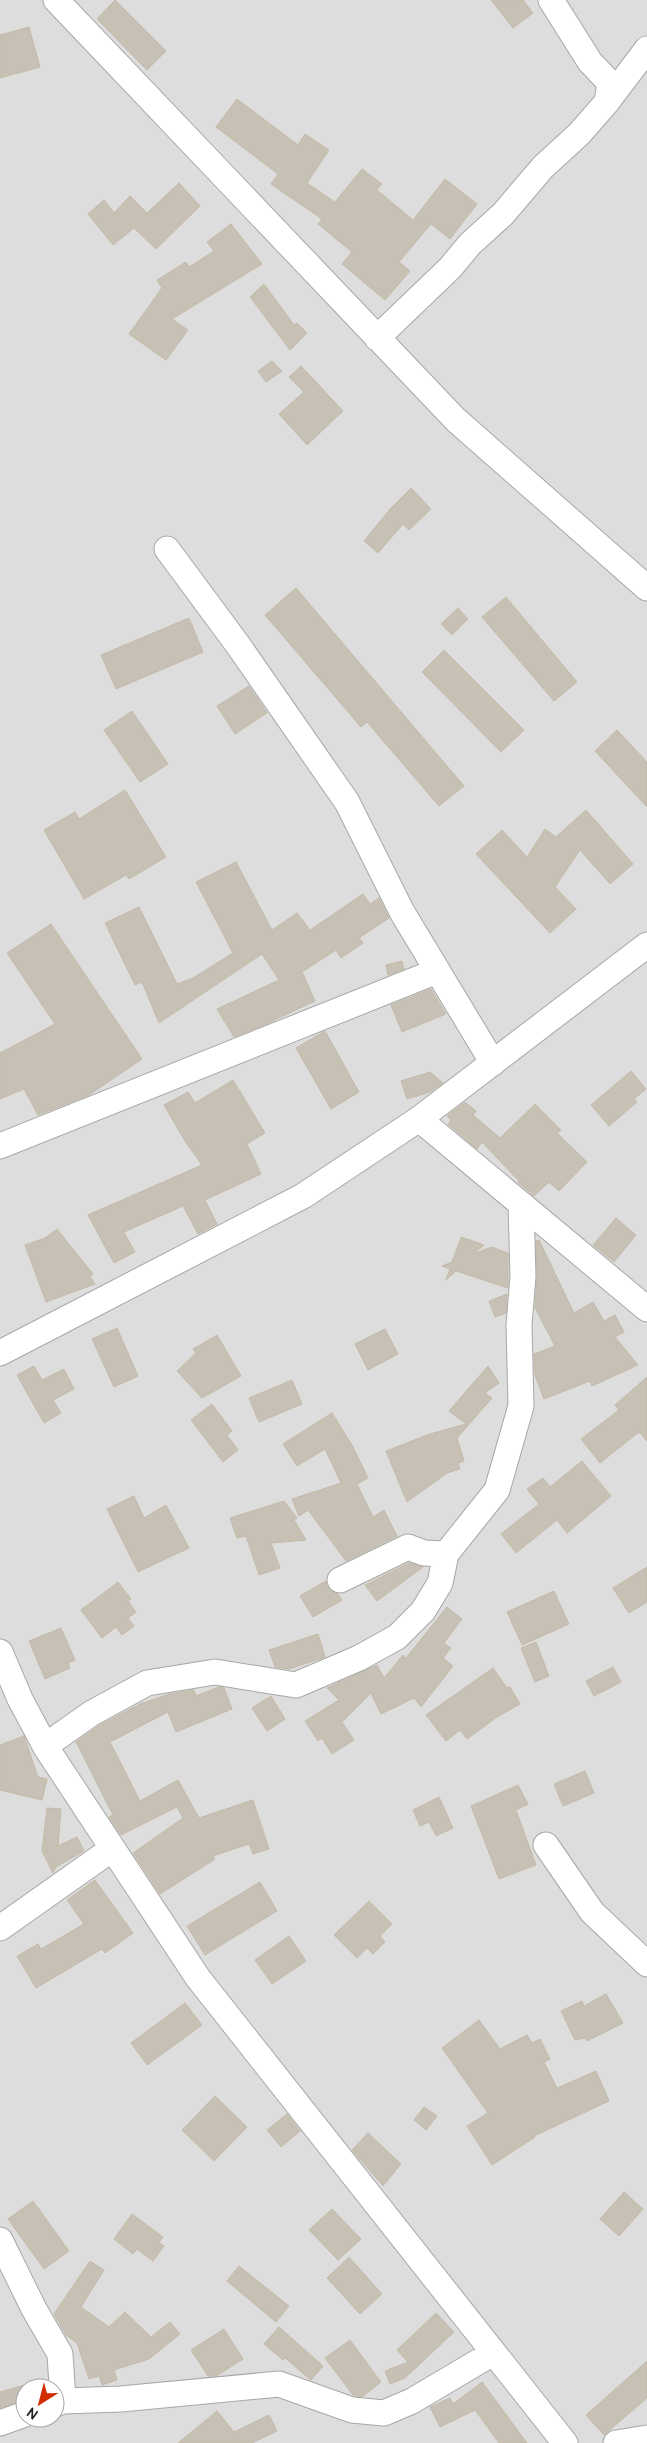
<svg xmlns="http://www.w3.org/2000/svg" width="647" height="2443" font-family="Cabin,sans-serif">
<rect width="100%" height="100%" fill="#f1f0e6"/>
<path fill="#dedddd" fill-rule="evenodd" d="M0 0H647V2443H0ZM25 2388H55V2418H25Z"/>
<path fill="#c6c0b5" stroke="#c4baa7" d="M115 0 166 51 147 70 97 19Z
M491 0H523L533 13 513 28Z
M29 27 40 67 0 78V35Z
M237 99 298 145 305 134 329 150 307 183 335 202 362 169 382 184 377 190 413 220 445 179 477 204 450 239 431 224 399 262 410 271 385 300 342 264 352 252 318 224 322 219 271 184 278 174 216 127Z
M179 183 200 206 156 249 134 228 113 245 88 214 104 200 114 213 130 196 147 213Z
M231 224 262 264 172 319 188 330 166 360 129 334 162 288 157 280 186 262 189 267 214 251 207 242Z
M264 284 294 325 297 323 307 333 290 350 250 297Z
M272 361 282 371 266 382 258 371Z
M301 366 343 411 307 445 279 414 304 392 289 377Z
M411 488 431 509 409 530 403 524 378 553 364 541 391 508Z
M296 588 464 786 439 806 367 722 361 727 265 615Z
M506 597 577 682 554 701 482 617Z
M458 608 468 619 452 635 441 624Z
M189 618 203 652 116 689 101 655Z
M444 650 524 730 501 752 422 672Z
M249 686 267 713 235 734 217 706Z
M132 711 168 764 140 782 104 730Z
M617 730 647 762V807L595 751Z
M125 790 166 857 129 879 126 875 84 899 44 830 75 812 79 819Z
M586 810 633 864 610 884 580 850 555 887 576 909 550 933 476 854 502 830 527 857 545 829 556 837Z
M236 862 272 930 297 913 310 930 363 894 370 904 379 898 389 918 359 938 363 943 341 958 336 950 302 972 315 1001 264 1025 234 1037 217 1009 279 980 262 954 159 1023 142 982 135 985 105 923 139 907 177 984 193 978 233 953 196 882Z
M51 924 142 1059 89 1095 38 1115 24 1089 0 1099V1053L55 1024 7 953Z
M402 961 404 969 388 975 386 965Z
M431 989 446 1014 402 1032 391 1005Z
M325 1031 359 1092 331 1109 296 1048Z
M631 1071 646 1089 634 1099 637 1102 609 1126 591 1105Z
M430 1072 443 1083 430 1092 407 1099 401 1081Z
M233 1080 265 1133 247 1144 261 1174 205 1200 217 1224 198 1234 183 1206 124 1232 135 1252 114 1263 88 1215 202 1165 185 1141 164 1105 188 1092 195 1103Z
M465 1102 476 1111 473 1115 500 1138 535 1104 561 1130 557 1133 587 1162 559 1191 549 1182 534 1196 518 1182 519 1181 482 1142 477 1149 448 1124 451 1120 447 1116Z
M616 1218 636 1235 614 1262 593 1245Z
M57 1229 93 1274 90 1276 95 1284 46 1302 25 1245 45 1238Z
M461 1237 484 1245 473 1254 492 1247 508 1253V1288L456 1271 446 1280 450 1269 442 1266 452 1262Z
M539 1240 574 1313 593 1302 604 1321 615 1315 624 1332 615 1337 638 1365 592 1386 590 1381 544 1399 535 1375 534 1354 555 1346 535 1308 537 1276 536 1241Z
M507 1294 506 1313 495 1317 489 1301Z
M117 1328 138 1376 114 1387 92 1339Z
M385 1329 398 1354 368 1370 355 1344Z
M217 1335 241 1376 202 1398 177 1371 196 1353 193 1349Z
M34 1366 42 1380 64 1369 74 1389 53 1400 61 1413 44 1423 17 1375Z
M488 1366 499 1383 485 1393 492 1398 457 1438 464 1461 458 1463 460 1469 447 1473 407 1502 386 1451 430 1434 466 1424 449 1411Z
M647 1377V1441L639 1432 600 1463 581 1439 619 1410 615 1405Z
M292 1380 302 1404 259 1422 249 1398Z
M212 1404 232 1431 227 1435 238 1450 223 1462 191 1420Z
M332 1413 352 1445 368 1478 357 1484 373 1517 384 1510 397 1536 346 1561 308 1510 299 1516 292 1499 341 1483 325 1449 297 1466 283 1444Z
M582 1461 611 1496 567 1533 557 1520 516 1553 501 1534 539 1504 527 1489 543 1478 550 1487Z
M134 1496 144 1518 166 1505 189 1548 138 1572 107 1509Z
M284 1501 297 1518 294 1520 306 1540 271 1543 280 1568 259 1575 246 1536 237 1538 230 1518Z
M409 1563 423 1567 377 1601 365 1585Z
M647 1567V1602L629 1613 613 1588Z
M326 1581 327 1587 338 1594 342 1600 313 1617 300 1596Z
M118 1582 131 1599 128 1601 136 1612 128 1618 134 1626 122 1635 116 1627 102 1638 81 1610Z
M554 1591 569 1624 522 1645 507 1612Z
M447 1607 462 1619 444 1643 451 1648 443 1658 453 1666 421 1707 414 1698 381 1714 371 1693 342 1722 354 1740 332 1754 322 1738 318 1741 305 1721 339 1700 327 1688 377 1665 384 1678 403 1655 406 1658Z
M61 1628 75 1660 68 1663 70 1668 45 1679 29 1641Z
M318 1634 325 1657 289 1669 275 1667 269 1650Z
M536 1642 549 1676 535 1682 521 1648Z
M613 1667 621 1682 594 1696 586 1681Z
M493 1668 507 1688 510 1687 520 1704 497 1717 467 1739 460 1730 446 1741 426 1715Z
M219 1687 224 1688 232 1709 176 1732 168 1712 110 1742 140 1801 178 1780 199 1818 253 1800 269 1849 253 1854 249 1844 213 1856 215 1859 160 1894 133 1853 183 1818 177 1807 121 1835 109 1817 113 1815 76 1742 100 1725 140 1704 169 1694 194 1690 196 1696Z
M271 1696 285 1719 267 1731 252 1708Z
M24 1736 38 1777 47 1779 42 1800 0 1790V1745Z
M585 1771 594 1793 563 1806 554 1784Z
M518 1785 528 1804 516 1810 536 1865 499 1879 471 1806Z
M439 1797 453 1828 436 1836 429 1822 420 1826 413 1810Z
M47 1808 61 1809 58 1846 77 1837 84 1851 56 1867 53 1873 42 1851Z
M95 1880 133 1933 105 1953 102 1949 36 1988 17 1956 38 1944 41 1949 84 1924 67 1900Z
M260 1882 277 1911 205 1955 187 1926Z
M369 1901 392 1924 380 1936 385 1942 373 1954 367 1948 357 1958 334 1935Z
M289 1936 306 1961 272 1984 255 1960Z
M606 1994 623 2023 587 2041 585 2038 575 2040 561 2011 582 2001 584 2006Z
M185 2003 202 2025 147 2065 131 2043Z
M479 2020 500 2049 527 2035 532 2043 540 2039 550 2059 544 2062 557 2088 596 2071 609 2101 534 2136 535 2137 492 2165 467 2126 488 2113 442 2048Z
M215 2096 247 2127 214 2161 182 2130Z
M424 2107 437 2116 426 2130 414 2120Z
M287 2114 300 2131 281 2147 267 2130Z
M368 2133 401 2164 383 2186 352 2150Z
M624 2192 643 2209 619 2236 600 2219Z
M33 2201 69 2251 44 2269 8 2219Z
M332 2209 361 2239 338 2260 309 2230Z
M132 2214 163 2237 159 2242 164 2246 153 2261 137 2249 133 2254 114 2239Z
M349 2257 382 2294 360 2314 327 2278Z
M90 2261 104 2270 81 2307 109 2327 125 2312 151 2337 170 2322 180 2334 149 2359 114 2370 117 2380 102 2385 99 2376 89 2379 77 2343 66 2335 54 2314Z
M239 2266 289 2306 276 2322 227 2281Z
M436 2313 454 2332 405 2378 390 2384 385 2371 408 2362 397 2350Z
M279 2327 323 2366 311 2380 285 2358 283 2360 264 2344Z
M224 2329 243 2359 216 2376H208L191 2350Z
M350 2340 381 2382 362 2397 353 2395 325 2358Z
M647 2361V2398L604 2435 586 2415Z
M482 2382 527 2443H499L475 2410 440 2427 430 2407 450 2398 453 2404Z
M25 2385V2400L0 2408V2392Z
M217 2411 234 2432 269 2415 277 2431 252 2443H178Z"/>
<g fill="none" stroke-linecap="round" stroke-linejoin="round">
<defs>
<path id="minor" d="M56 0 456 420 647 588
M607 102 647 49
M377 338 450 268 470 244 503 214 543 167 579 134 607 102 610 83 590 62 551 0
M167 549 238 645 347 802 402 912 493 1063
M419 1119 647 1309
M0 1146 437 971
M0 1353 303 1196 419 1119 647 945
M340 1580 408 1547 424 1553 446 1554
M0 1652 20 1699 45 1746 198 1978 565 2443
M45 1746 92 1713 147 1683 215 1672 296 1685 359 1658 397 1637 423 1611 440 1583 446 1554 497 1490 521 1406 519 1325 523 1276 521 1204
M546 1845 592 1912 647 1964
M0 1928 112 1849
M0 2240 34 2309 60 2354 63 2401
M55 2404 63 2401 121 2399 279 2384 352 2410 384 2413 412 2401 493 2353
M0 2423 25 2414
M616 2443 647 2438"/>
</defs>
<use href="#minor" stroke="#a7a7a7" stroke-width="27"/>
<use href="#minor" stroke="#fff" stroke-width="25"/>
</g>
<g transform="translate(40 2403) rotate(216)"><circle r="24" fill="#ffffff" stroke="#a6a6a6"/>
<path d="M0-4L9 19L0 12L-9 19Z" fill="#d02d00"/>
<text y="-8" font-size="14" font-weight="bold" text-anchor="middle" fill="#202020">N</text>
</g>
</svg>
